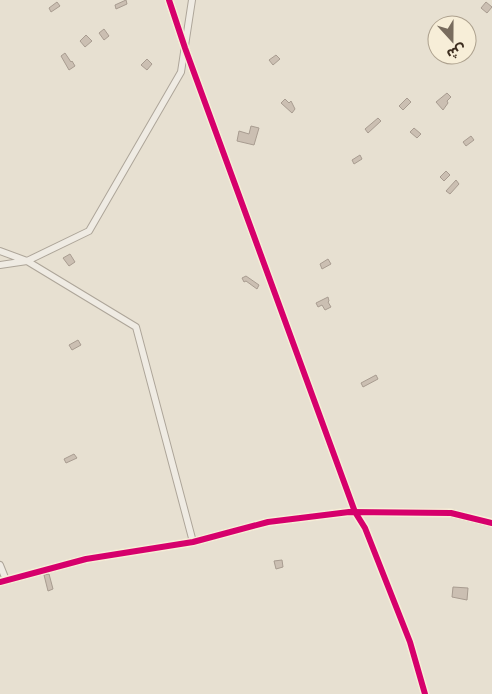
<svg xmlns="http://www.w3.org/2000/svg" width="492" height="694" font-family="'Libre Baskerville','Noto Sans Arabic',serif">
<rect width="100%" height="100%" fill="#e7e0d1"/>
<path fill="#cbbfb2" stroke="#a89c90" d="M126 0 127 4 116 9 115 5Z
M57 2 60 6 51 12 49 8Z
M486 2 492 7 487 13 481 8Z
M104 29 109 36 104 40 99 33Z
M86 35 92 41 85 47 80 41Z
M65 53 71 62 72 61 75 66 69 70 61 56Z
M276 55 280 59 273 65 269 60Z
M147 59 152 64 147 70 141 65Z
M447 93 451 97 447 101 448 103 443 110 436 102Z
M407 98 411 102 403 110 399 106Z
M285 99 289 103 291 101 295 109 292 113 281 103Z
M378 118 381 121 368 133 365 129Z
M251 126 259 128 254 145 237 141 239 131 249 134Z
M414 128 421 134 417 138 410 132Z
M471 136 474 140 466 146 463 142Z
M360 155 362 159 354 164 352 160Z
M446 171 450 175 444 181 440 177Z
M456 180 459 184 450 194 446 191Z
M70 254 75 262 69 266 63 258Z
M328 259 331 264 322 269 320 264Z
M246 276 259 285 257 289 246 281 244 282 242 278Z
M328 297 329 301 328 302 331 307 325 310 322 305 318 307 316 303Z
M78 340 81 345 72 350 69 345Z
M376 375 378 379 363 387 361 383Z
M74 454 77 458 66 463 64 459Z
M282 560 283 567 276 569 274 561Z
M49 574 53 589 48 591 44 575Z
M453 587 468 588 467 600 452 597Z"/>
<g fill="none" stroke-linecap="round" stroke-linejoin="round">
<defs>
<path id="minor" d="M169 0 185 48 355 512 365 528 410 642 425 694
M0 251 27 261 136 327 193 542
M0 265 27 261 89 231 181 72 192 0
M0 565 6 580
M0 582 86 559 193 542 268 522 349 512 451 513 492 523"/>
</defs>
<use href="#minor" stroke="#ada599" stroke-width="8"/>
<use href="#minor" stroke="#efebe3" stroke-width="6"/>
<defs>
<path id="cycleway" d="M169 0 185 48 355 512 365 528 410 642 425 694
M0 582 86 559 193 542 268 522 349 512 451 513 492 523"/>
</defs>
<use href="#cycleway" stroke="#f7eed8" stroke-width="9"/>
<use href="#cycleway" stroke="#d6006c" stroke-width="6"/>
</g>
<g transform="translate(452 40) rotate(159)"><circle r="24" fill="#f7eed8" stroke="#ada18e"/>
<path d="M0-4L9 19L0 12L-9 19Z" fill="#786c5e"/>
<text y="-8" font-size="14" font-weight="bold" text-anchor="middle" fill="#3d2e20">ش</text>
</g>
</svg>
